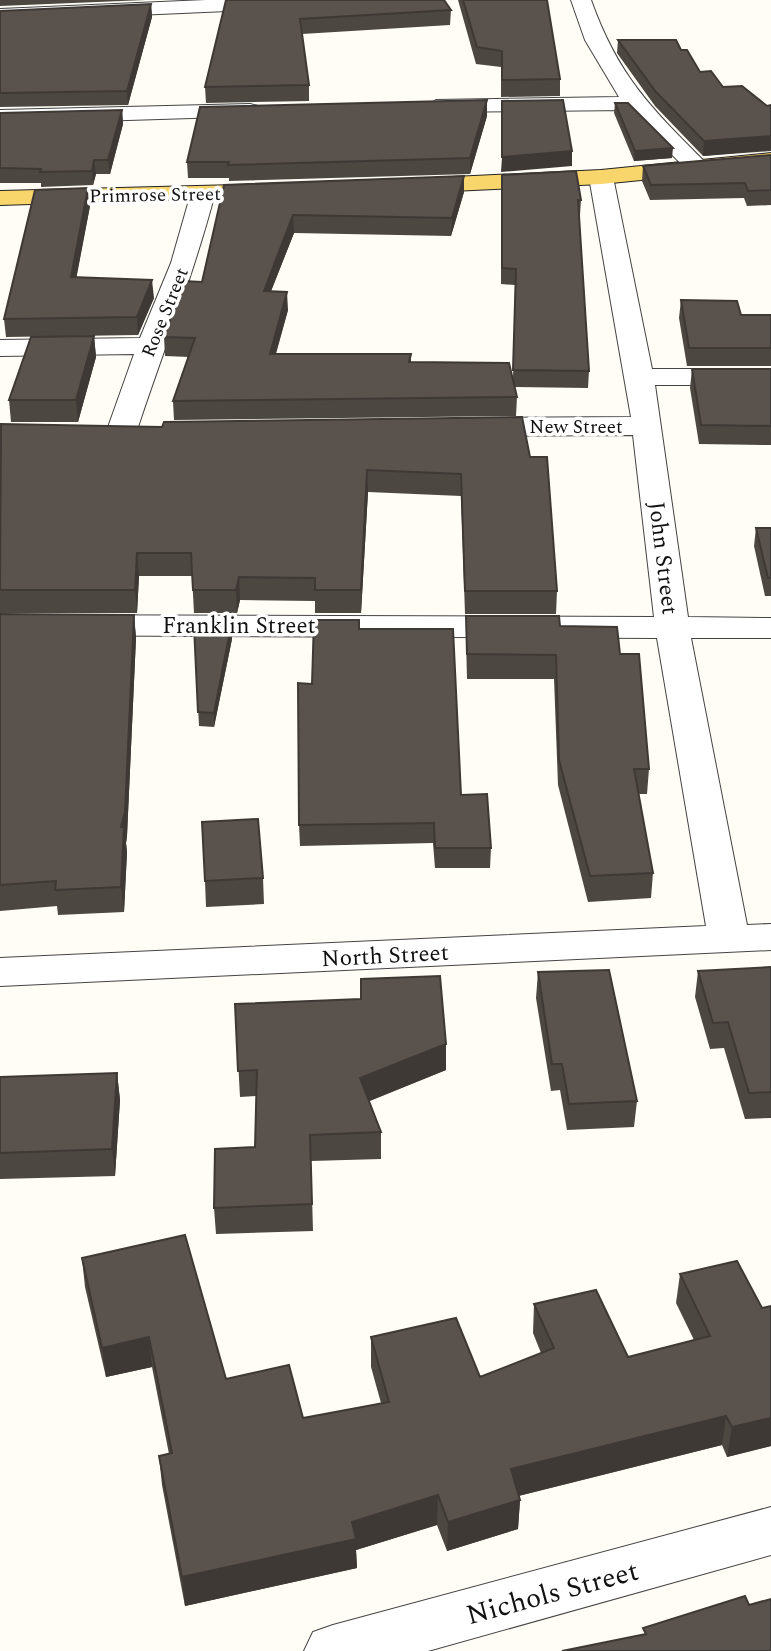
<svg xmlns="http://www.w3.org/2000/svg" width="771" height="1651" font-family="Spectral,serif">
<rect width="100%" height="100%" fill="#fffdf5"/>
<g fill="none" stroke-linecap="round" stroke-linejoin="round">
<defs>
<path id="minor" d="M206 0H350L340 6 0 21V9Z
M571 0H591C618 76 651 108 706 163L710 168 706 173H690L628 110 428 112 425 107 436 100 619 97 585 40Z
M250 104 258 106 261 111 258 116 0 124V110Z
M601 170 609 172 613 177 652 369H771V385H655L688 617 771 618V638H691L747 925 771 924V950L0 986V958L706 926 657 638 0 635V615L654 617 633 435 471 436 461 433 456 427 461 421 471 418 631 417 589 177 593 172Z
M203 186 211 188 215 193C194 274 163 351 137 430L132 436 122 439 112 436 107 430 134 354 0 356V340L140 338 171 263 191 193 195 188Z
M771 1507V1555L428 1651H304L313 1632 333 1625Z"/>
<path id="major" d="M771 153V167L601 184 411 193 403 191 399 186 403 181 411 179 601 170Z
M274 184 282 186 286 191 282 196 0 205V191Z"/>
</defs>
<use href="#minor" stroke="#444" stroke-width="2"/>
<use href="#major" stroke="#222" stroke-width="2"/>
<use href="#minor" fill="#fff" fill-rule="evenodd"/>
<use href="#major" fill="#f9d66b" fill-rule="evenodd"/>
</g>
<path fill="#4d4742" d="M0 0H146L0 6Z
M226 0 451 10 450 25 302 34 309 85V101L206 103 205 87Z
M458 0H547L560 79V96L501 97V67L476 64Z
M151 4 152 17 128 105 0 107V11Z
M618 40 681 50 700 72 723 87 767 106 771 105V151L703 156 655 106 617 53Z
M615 103 672 158 634 161 614 113Z
M122 110 123 124 110 174H96L93 185 41 187V183H0V113Z
M487 116 470 174 229 181V178H188L187 162Z
M771 155V205L747 206 744 198 650 200 642 181 643 166Z
M224 185 464 192 451 236 294 233 271 291 288 310 276 354H411V362L513 379 515 285 501 284V190L581 200 580 215H579L589 371 588 388 515 387 517 397 516 416 174 420 173 401 189 357 165 356 164 337 202 282Z
M90 206 76 278 154 298 138 335 6 337 4 319Z
M681 300 741 315H771V366H687L679 318Z
M94 336 96 357 78 422H11L9 400Z
M692 369H771V445L699 444 690 388Z
M522 417 557 591 556 614H465L461 496 368 492 361 613H315V601L240 600 237 613H194L192 576H139L137 613H0V426L162 427Z
M756 528H771V596H765L754 546Z
M0 614 134 615 136 638 127 836 126 843 127 852 124 912 58 915 57 906 0 911Z
M466 616 560 626 620 654 649 769 647 794H639L653 873 651 898 588 902 558 785 554 679H467L466 640Z
M359 620V629L461 795 491 848 490 868H435L433 843 300 846 299 825 312 684Z
M194 626H231L232 639 214 727 199 726Z
M263 878 264 904 206 907 205 881Z
M771 967V1118L745 1119 724 1048 710 1049 695 997 698 971Z
M538 972 637 1101 634 1127 567 1130 560 1090 551 1091 536 998Z
M361 979 446 1044V1070L369 1101 381 1132V1159L311 1161 313 1231 216 1234 214 1208 255 1147 256 1096 240 1097 235 1004 361 999Z
M117 1073 120 1100 115 1176 0 1179V1077Z
M82 1258 226 1379 303 1418 381 1403 371 1367V1337L480 1377 541 1353 533 1333 534 1304 628 1357 694 1340 676 1303 680 1274 762 1308 771 1306V1446L727 1457 722 1445 519 1496 520 1500 518 1529 447 1551 437 1525 356 1550 357 1568 185 1606 162 1485 159 1456 169 1454 152 1367 106 1377 85 1287Z"/>
<path fill="#3f3936" d="M151 4 152 17 128 105 127 91Z
M487 100V116L470 174V158Z
M122 110 123 124 110 174 108 160Z
M771 136V150L703 156 704 141Z
M673 148 672 158 634 161 635 151Z
M572 151V166L501 172 502 157Z
M94 160 96 174 93 185 92 171Z
M464 176V192L451 236 452 218Z
M88 188 90 206 73 296 71 277Z
M293 215 294 233 264 309V291Z
M152 280 154 298 138 335 137 317Z
M287 292 288 310 270 373V354Z
M94 336 96 357 78 422 76 400Z
M367 470 368 492 361 613V590Z
M137 553 139 576 137 613 135 590Z
M239 577 240 600 237 613 236 590Z
M134 615 136 638 127 836 126 843 127 852 124 912 121 887V827Z
M231 626 232 639 214 727V713Z
M446 1044V1070L360 1105V1078Z
M117 1073 120 1100 115 1176 112 1149Z
M149 1337 152 1367 106 1377 102 1348Z
M726 1416 722 1445 509 1498 511 1469Z
M771 1418V1446L727 1457 732 1427Z
M438 1495 437 1525 356 1550 357 1568 185 1606 182 1577Z
M520 1500 518 1529 447 1551 448 1522Z"/>
<path fill="#5a524d" stroke="#3f3936" stroke-width="2" d="M226 0H444L451 10 300 19 309 85 205 87Z
M463 0H547L560 79 502 80V51L477 47Z
M151 4 127 91 0 93V11Z
M618 40H676L681 50H687L700 72 711 71 723 87 742 86 767 106 771 105V136L704 141 656 92Z
M487 100 470 158 228 165 229 162H187L200 107Z
M563 100 572 151 502 157V101Z
M615 103H628L673 148 635 151Z
M122 110 108 160H94L92 171 40 172 41 169 0 168V113Z
M771 155V190L748 191 745 183 651 185 643 166Z
M576 171 581 200H578L589 371 513 370 516 269 502 268V175Z
M464 176 452 218 293 215 264 291 287 292 270 354H411L409 362 509 363 517 397 173 401 195 338 164 337 184 281 202 282 224 185Z
M88 188 71 277 152 280 137 317 4 319 35 190Z
M681 300 737 301 741 315H771V348H689Z
M94 336 76 400H9L31 337Z
M692 369H771V426L701 425Z
M522 417 530 457H547L557 591H465L461 474 367 470 361 590H315V578L239 577 236 590H193L191 553H137L135 590H0L1 424 162 427 164 422Z
M756 528H771V578H768Z
M0 614 134 615 125 812 121 827H124L121 887 55 890 56 881 0 885Z
M466 616H559L560 626 617 627 620 654H639L649 769H634L653 873 590 876 559 760 556 655 467 654Z
M314 620H359V629H453L461 795 487 794 491 848H435L434 823 299 825 298 683 312 684Z
M194 626H231L214 713 198 712Z
M258 819 263 878 205 881 202 822Z
M771 967V1092L749 1093 728 1022 713 1023 698 971Z
M609 970 637 1101 569 1104 562 1064H552L538 972Z
M440 976 446 1044 360 1078 381 1132 310 1135 312 1204 214 1208 215 1149 255 1147 257 1070 238 1071 235 1004 361 999V979Z
M117 1073 112 1149 0 1153V1077Z
M185 1235 226 1379 289 1365 303 1418 389 1402 371 1337 456 1318 480 1377 554 1348 534 1304 596 1290 628 1357 710 1336 680 1274 737 1261 762 1308 771 1306V1418L732 1427 726 1416 511 1469 520 1500 448 1522 438 1495 352 1522 356 1539 182 1577 159 1456 172 1453 149 1337 102 1348 82 1258Z
M745 1596 749 1605 771 1599V1651H562L646 1634 643 1628Z"/>
<g text-anchor="middle" stroke-width="7" stroke-linejoin="round" paint-order="stroke">
<g font-size="19" fill="#111" stroke="#fff">
<text transform="translate(155 194) rotate(-1)" y="7">Primrose Street</text>
<text transform="translate(164 312) rotate(-68)" y="7">Rose Street</text>
<text x="576" y="433">New Street</text>
</g>
<g font-size="23" fill="#111" stroke="#fff">
<text transform="translate(664 558) rotate(83)" y="8">John Street</text>
<text x="239" y="633">Franklin Street</text>
<text transform="translate(385 955) rotate(-3)" y="8">North Street</text>
</g>
<g font-size="28" fill="#111" stroke="#fff">
<text transform="translate(552 1592) rotate(-15)" y="10">Nichols Street</text>
</g>
</g>
</svg>
